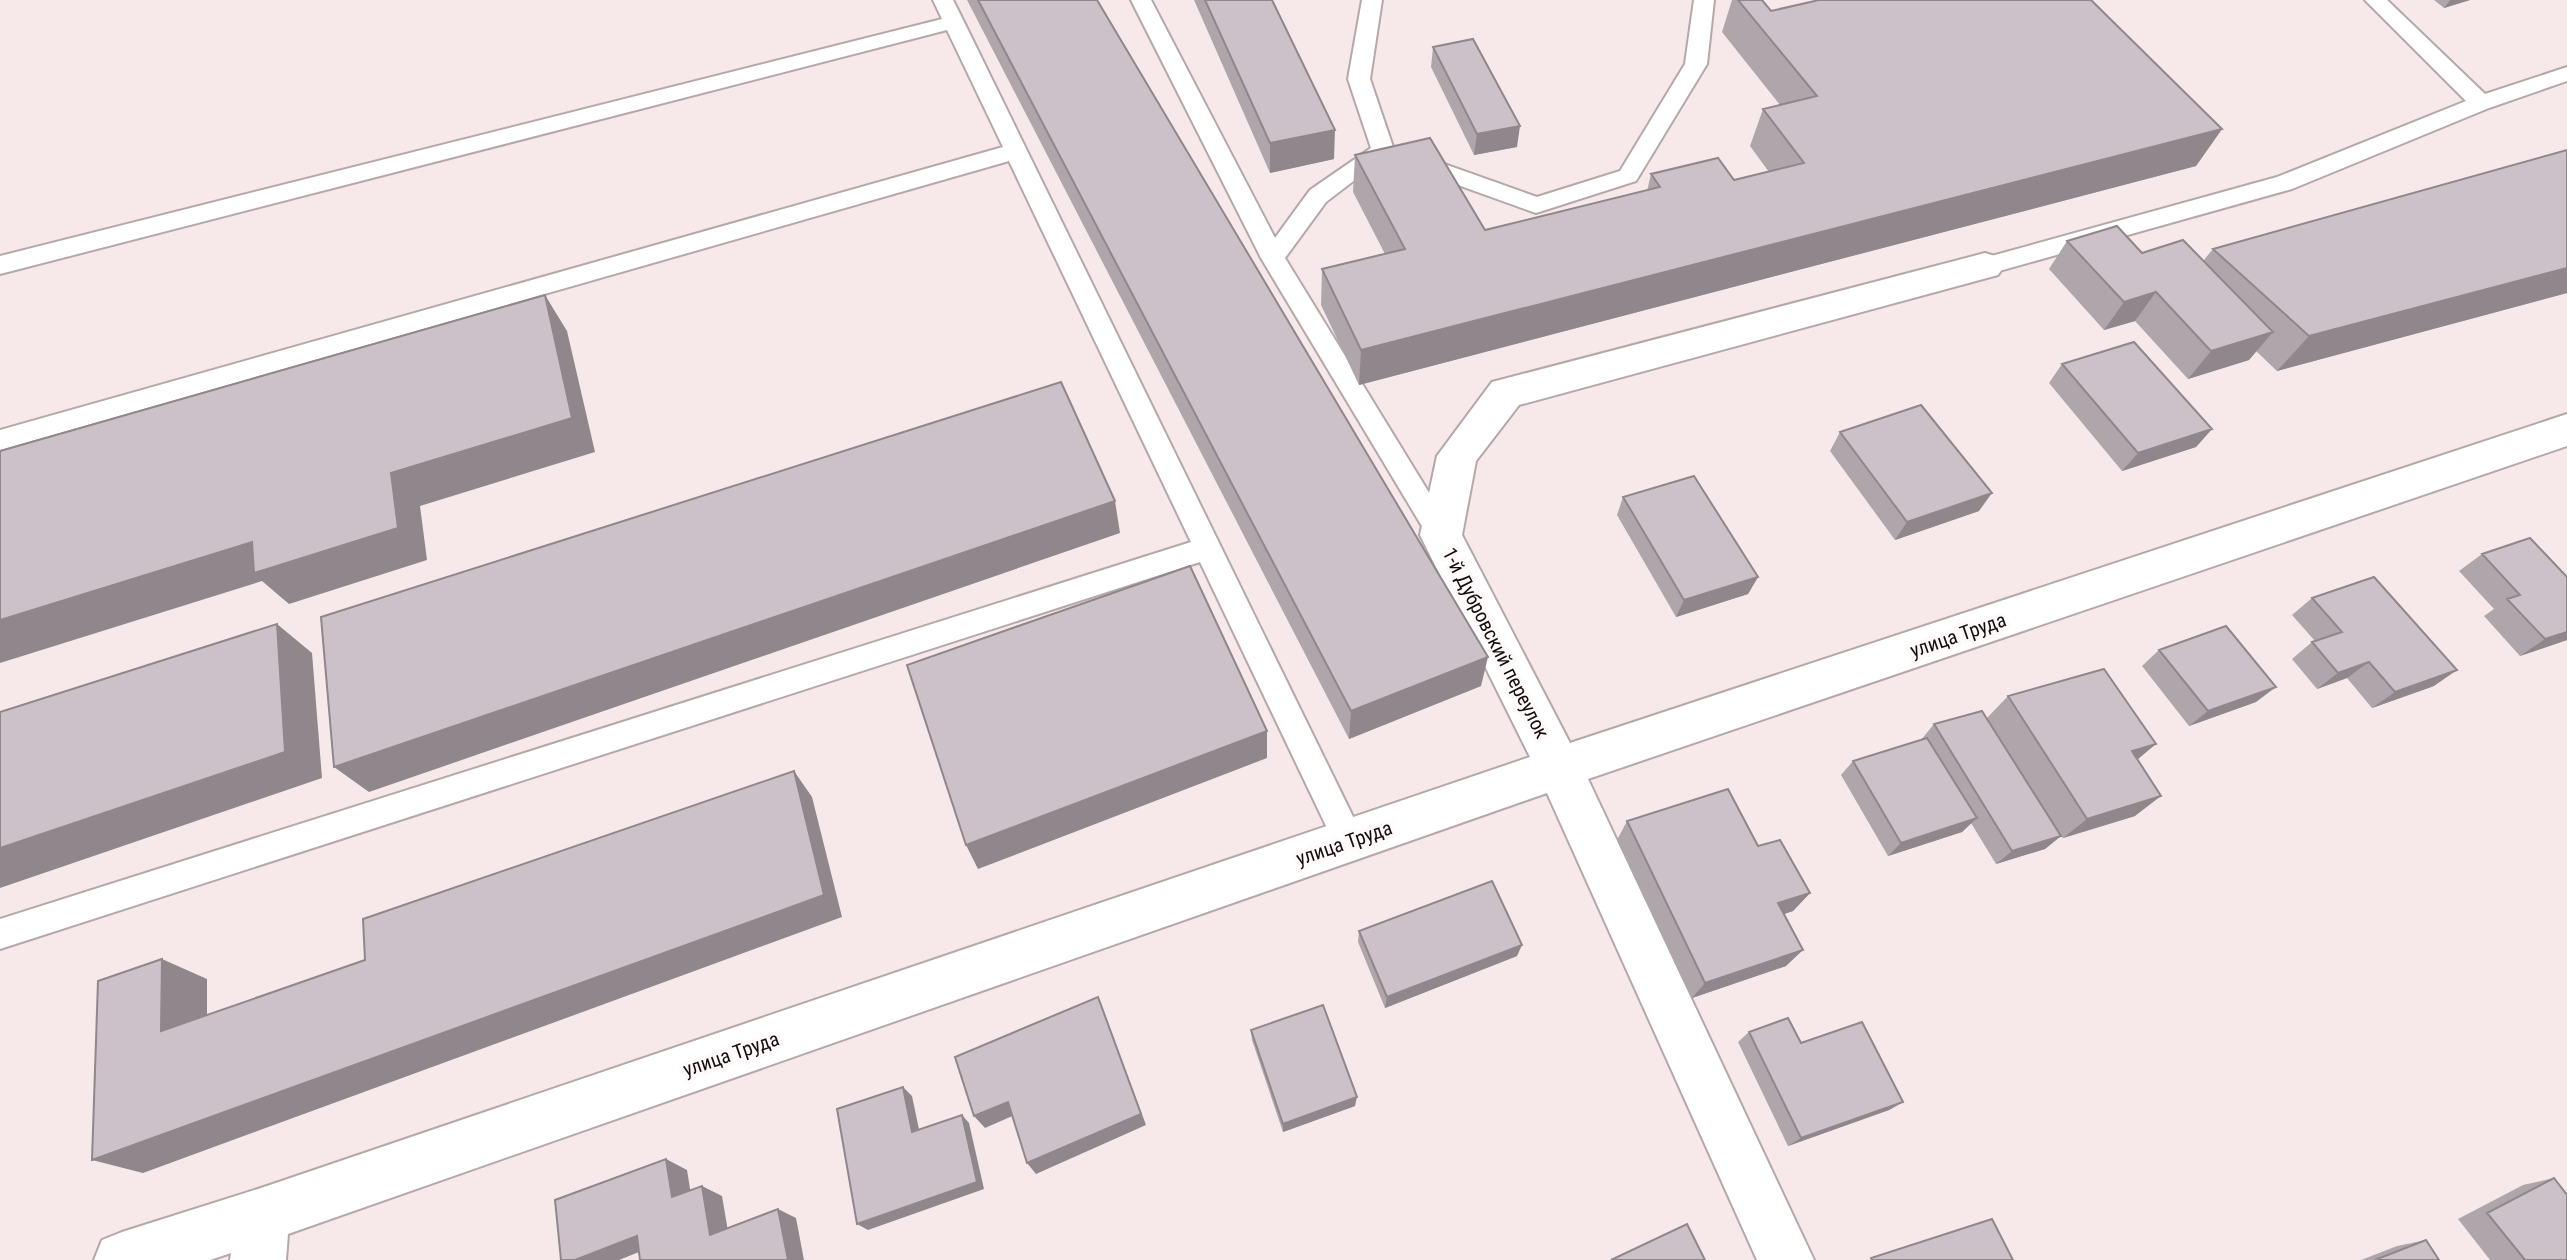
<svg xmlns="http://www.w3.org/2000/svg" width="2567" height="1260" font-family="'Roboto Condensed',sans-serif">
<rect width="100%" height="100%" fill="#f7e9ea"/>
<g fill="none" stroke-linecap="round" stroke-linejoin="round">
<defs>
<path id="service" d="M933 0H953L964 22 1360 831 1364 841 1360 851 1349 855 1338 851 1200 562 0 949V919L1191 542 1009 161 0 450V430L1003 147 947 30 0 274V256L942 19Z
M1131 0H1151L1275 238 1310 190 1371 148 1348 79 1362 0H1382L1370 79 1394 150 1326 202 1285 258 1450 527 1454 535 1450 543 1441 546 1432 543 1261 258Z
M1694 0H1714L1707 64 1636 181 1536 213 1408 167 1405 162 1416 154 1537 197 1620 171 1685 64Z
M2365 0H2387L2485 94 2567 67V81L2489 108 2292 189 1985 275 1977 272 1973 266 1977 260 2277 177 2466 101Z"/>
<path id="minor" d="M1985 253 1998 257 2004 266 1998 275 1519 405 1476 461 1462 535 1570 743 2567 414V446L1588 779 1814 1260H1757L1547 793 288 1234 286 1260H230L231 1253 210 1260H94L102 1240 122 1232 261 1188 1530 757 1420 535 1437 456 1492 382Z"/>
</defs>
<use href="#service" stroke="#b5a8a9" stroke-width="4"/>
<use href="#minor" stroke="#b5a8a9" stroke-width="4"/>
<use href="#service" fill="#fff" fill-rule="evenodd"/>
<use href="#minor" fill="#fff" fill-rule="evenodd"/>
</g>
<path fill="#afa6ac" d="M967 0H1097L1481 686 1349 739Z
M1194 0H1272L1334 159 1270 173Z
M1732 0H1762L1771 11 2222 129 2196 166 1359 385 1321 305 1322 269 1385 254 1353 192 1355 155 1485 230 1647 191 1651 174 1734 180 1769 172 1750 146 1763 109 1780 105 1722 32Z
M2434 0H2470L2444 8Z
M1433 47 1517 147 1474 155 1431 67Z
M2567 150V293L2277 371 2256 351 2249 360 2188 379 2135 321 2104 330 2049 269 2067 241 2203 261 2213 249Z
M2062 364 2212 429 2196 447 2122 471 2049 383Z
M1840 432 1979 511 1895 540 1830 451Z
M1623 497 1758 577 1748 594 1676 617 1617 515Z
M2482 554 2567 640 2520 656 2484 616 2494 609 2459 571Z
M2312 598 2434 686 2372 708 2347 678 2317 689 2292 659 2312 642 2315 641 2292 615Z
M2159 650 2256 702 2189 726 2142 666Z
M2008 696 2137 760 2135 816 2063 838 2061 836 2045 849 1996 864 1971 823 1962 832 1888 856 1841 775 1853 761 1921 740 1934 724 2048 816 1987 718Z
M1627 821 1758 846 1810 893 1793 911 1784 914 1786 966 1692 998 1617 840Z
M1359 931 1517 956 1385 1008 1358 942Z
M1251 1030 1355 1106 1283 1132 1252 1040Z
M1749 1032 1801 1043 1903 1102 1889 1110 1788 1146 1738 1042Z
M2554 1178 2567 1260H2490L2458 1219 2523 1185Z
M2426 1240 2439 1260H2361L2397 1246Z"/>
<path fill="#8f878c" d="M2450 0H2470L2444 8Z
M1520 126 1517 147 1474 155 1477 134Z
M2222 129 2196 166 1359 385 1361 350Z
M1335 130 1334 159 1270 173V143Z
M2567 268V293L2277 371 2309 336Z
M2156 292 2135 321 2104 330 2124 302Z
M545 295 567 331 595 452 420 506 427 560 289 604 262 581 0 663V620L391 473Z
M2273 332 2249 360 2188 379 2211 351Z
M2212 429 2196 447 2122 471 2138 453Z
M1992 493 1979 511 1895 540 1907 522Z
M1115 501 1120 533 369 792 334 767Z
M1758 577 1748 594 1676 617 1684 600Z
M277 624 312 653 322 778 0 888V848Z
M2567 632V640L2520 656 2545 639Z
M1488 657 1481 686 1349 739 1351 711Z
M2369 662 2347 678 2317 689 2338 673Z
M2457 670 2434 686 2372 708 2395 692Z
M2276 687 2256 702 2189 726 2208 711Z
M1267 731V758L978 869 966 845Z
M2156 744 2131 765 2132 751Z
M794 771 812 797 842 917 143 1173 92 1160Z
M2161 796 2135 816 2063 838 2087 819Z
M1977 818 1962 832 1888 856 1901 843Z
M2061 836 2045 849 1996 864 2012 851Z
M1810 893 1793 911 1763 921 1778 903Z
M1522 945 1517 956 1385 1008 1387 997Z
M1803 950 1786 966 1692 998 1705 983Z
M162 959 207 979V1049L161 1031Z
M1098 997 1146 1125 1036 1174 1027 1163Z
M903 1087 912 1096 921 1139 912 1132Z
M1357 1097 1355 1106 1283 1132V1124Z
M1008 1102 1017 1114 985 1128 974 1116Z
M1903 1102 1889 1110 1788 1146 1801 1138Z
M962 1115 969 1123 984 1189 868 1230 857 1224Z
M666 1159 687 1170 693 1207 672 1197Z
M702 1186 722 1196 730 1243 710 1235Z
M778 1209 796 1218 804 1260H788Z
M637 1236 659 1244 619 1260H575Z"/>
<path fill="#ccc1c8" stroke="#8f878c" stroke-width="2" d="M978 0H1097L1488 657 1351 711Z
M1205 0H1272L1335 130 1270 143Z
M1738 0H1762L1771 11 1819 0H2091L2222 129 1361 350 1322 269 1405 249 1355 155 1430 138 1485 230 1660 187 1651 174 1718 158 1734 180 1804 163 1763 109 1817 96Z
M1473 39 1520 126 1477 134 1433 47Z
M2567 150V268L2309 336 2213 249Z
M2117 226 2142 253 2183 240 2273 332 2211 351 2156 292 2124 302 2067 241Z
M545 295 572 418 391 473 398 528 254 573 252 542 0 620V451Z
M2134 342 2212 429 2138 453 2062 364Z
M1061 382 1115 501 334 767 321 617Z
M1921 405 1992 493 1907 522 1840 432Z
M1694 476 1758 577 1684 600 1623 497Z
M2530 538 2567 577V632L2545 639 2507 599 2520 595 2482 554Z
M1190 566 1267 731 966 845 907 665Z
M2374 577 2457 670 2395 692 2369 662 2338 673 2312 642 2342 632 2312 598Z
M277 624 285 752 0 848V712Z
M2226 626 2276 687 2208 711 2159 650Z
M2104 669 2156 744 2132 751 2161 796 2087 819 2008 696Z
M1982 711 2061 836 2012 851 1934 724Z
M1927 738 1977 818 1901 843 1853 761Z
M794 771 824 895 92 1160 98 981 162 959 161 1031 365 960 363 919Z
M1728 789 1758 846 1780 840 1810 893 1778 903 1803 950 1705 983 1627 821Z
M1492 881 1522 945 1387 997 1359 931Z
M1098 997 1141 1114 1027 1163 1008 1102 974 1116 955 1057Z
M1323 1005 1357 1097 1283 1124 1251 1030Z
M1788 1018 1801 1043 1862 1022 1903 1102 1801 1138 1749 1032Z
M903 1087 912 1132 962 1115 977 1182 857 1224 837 1109Z
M666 1159 672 1197 702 1186 710 1235 778 1209 788 1260H640L637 1236 575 1260H561L555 1200Z
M2554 1178 2567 1195V1260H2525L2487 1213Z
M1992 1219 2013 1260H1872L1871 1258Z
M1687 1224 1705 1260H1611Z
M2426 1240 2439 1260H2375Z"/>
<g text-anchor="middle" stroke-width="8" stroke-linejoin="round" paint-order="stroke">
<g font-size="20" fill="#120e0e" stroke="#fff9f9">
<text transform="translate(1958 635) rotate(-19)" y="7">улица Труда</text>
<text transform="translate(1496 643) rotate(63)" y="7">1-й Дубровский переулок</text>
<text transform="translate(1344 843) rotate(-19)" y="7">улица Труда</text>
<text transform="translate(731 1054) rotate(-19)" y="7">улица Труда</text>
</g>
</g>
</svg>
